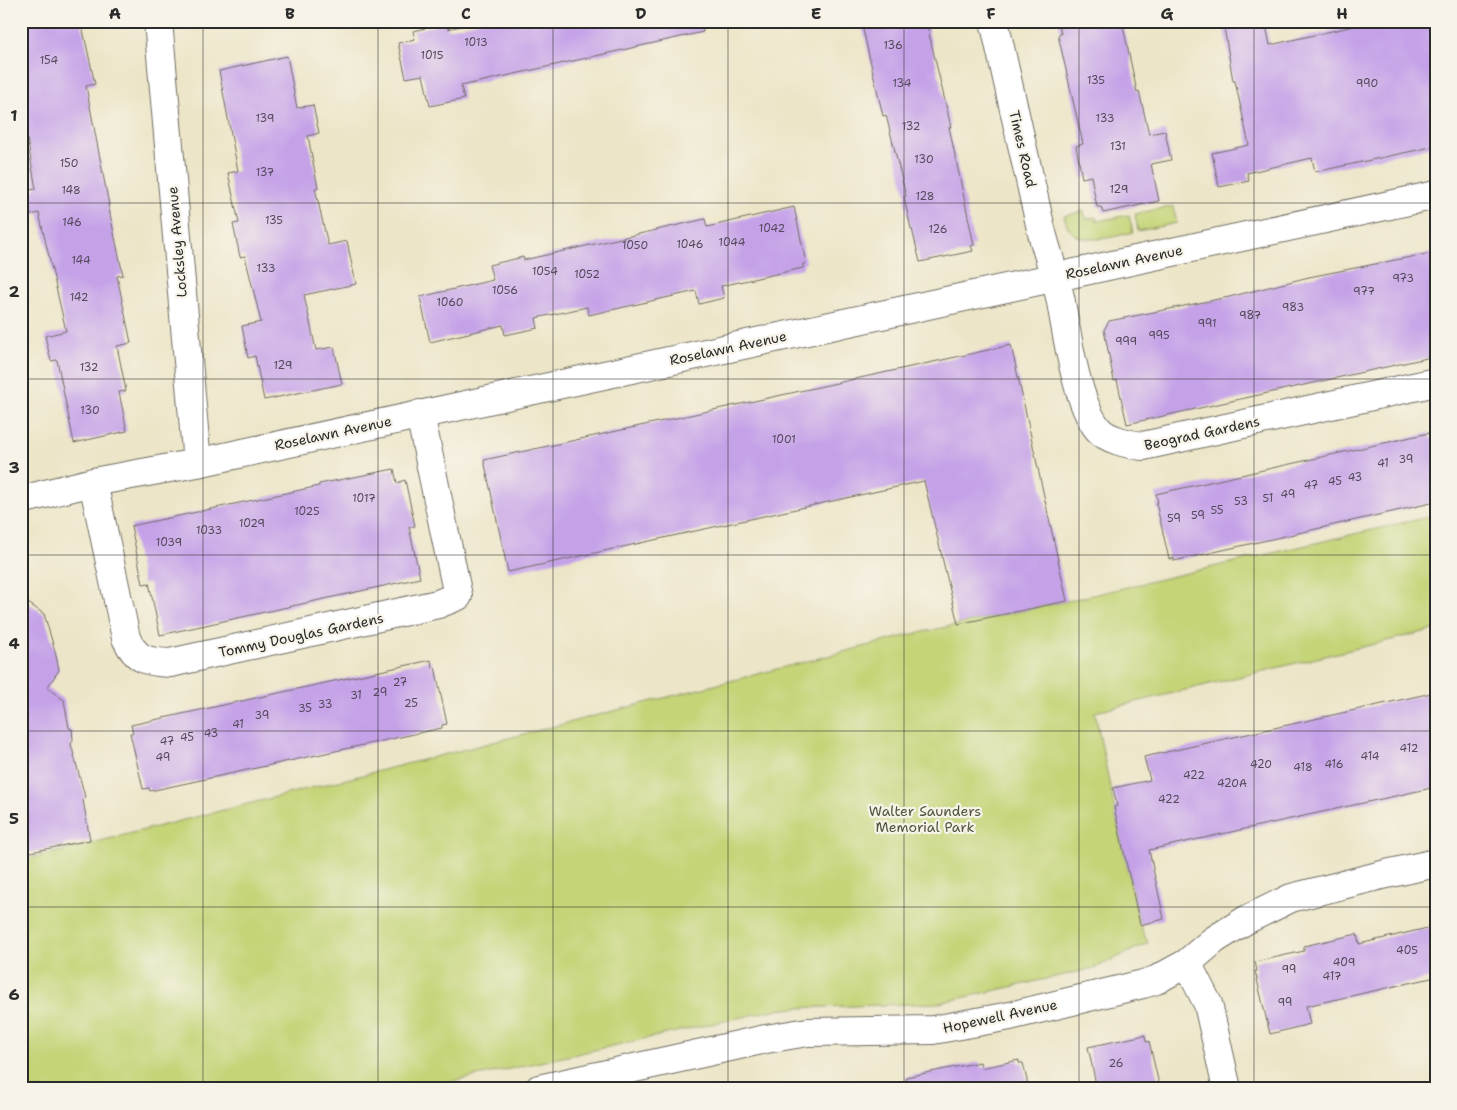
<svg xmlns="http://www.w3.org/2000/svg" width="1457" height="1110" font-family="'Shantell Sans',sans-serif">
<rect width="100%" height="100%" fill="#f7f3e8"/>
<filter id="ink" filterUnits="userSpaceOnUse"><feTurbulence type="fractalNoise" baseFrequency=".02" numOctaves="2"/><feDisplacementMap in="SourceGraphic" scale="10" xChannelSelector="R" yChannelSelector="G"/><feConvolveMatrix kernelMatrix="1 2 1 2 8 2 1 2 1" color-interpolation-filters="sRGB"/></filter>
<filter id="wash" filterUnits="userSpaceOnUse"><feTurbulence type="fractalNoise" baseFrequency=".0096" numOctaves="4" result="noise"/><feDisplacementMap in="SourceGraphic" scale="20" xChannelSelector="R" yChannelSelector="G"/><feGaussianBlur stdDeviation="1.12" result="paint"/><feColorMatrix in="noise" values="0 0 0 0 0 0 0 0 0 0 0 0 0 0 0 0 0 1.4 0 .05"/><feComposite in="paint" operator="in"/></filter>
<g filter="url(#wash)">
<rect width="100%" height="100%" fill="#ece5c7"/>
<path fill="#c4d477" stroke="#788051" d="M1173 206 1177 223 1138 231 1135 214Z
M1084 211 1086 219 1096 217 1097 221 1129 215 1133 232C1116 236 1083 247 1070 230 1067 227 1065 220 1064 216Z
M1436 515V629L1095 712 1114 807 1140 925 1148 943 1095 968 939 1003 796 1008 774 1010 419 1089H21V861L470 748 909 635 1067 601Z"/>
<g id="blocks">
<path fill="#c5a1e8" d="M21 21H81L95 84 86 86 109 205H108L123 275 117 276 131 343 117 346 126 391 119 392 127 431 74 443 57 360 51 361 45 336 66 331 39 213 27 216 22 191 36 189 27 139 21 140V105L28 104 21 72Z
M482 21H702L703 32 461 86 464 99 430 106 423 75 406 78 398 43 415 39 413 31 447 23 448 29Z
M861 21H926L945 101 951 127H949L974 245 971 246 973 251 920 262 912 229H911L904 197 906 196 886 115 883 116Z
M1058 21H1122L1137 92 1139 91 1149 134 1165 131 1171 160 1151 164 1159 201 1103 213 1101 207H1097L1091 176 1082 178 1076 146 1083 144 1058 35 1061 34Z
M1223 21H1265L1270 45 1376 21H1436V146L1315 172 1312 158 1247 173 1249 181 1219 187 1212 153 1249 145 1235 81H1233Z
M287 56 297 108 313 105 319 133 308 136 318 188H315L328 245 347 241 356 284 304 295 316 350 334 347 342 384 264 400 255 356 248 358 242 326 261 322 245 256 240 257 233 224 239 223 228 173 238 171 219 71Z
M794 207 806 263 803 264V268L721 286 724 298 699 304 696 291 589 315 587 307 536 318 538 328 505 335 503 325 430 342 420 297 493 280 489 265 523 257 524 260 705 219 707 227Z
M1436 252V356L1127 424 1117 380 1114 381 1104 330 1109 321 1229 297 1309 277Z
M1011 345 1067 601 958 624 924 481 508 572 484 460Z
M1429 433 1430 438 1436 437V502L1174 561V558L1169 559 1156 503H1158L1156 494Z
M394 469 397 483 405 480 415 526 409 527 420 578 160 635 149 583 143 584 131 526 319 486V484Z
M21 598 44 614 55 651 59 670 47 688 64 700 69 728 72 729 73 740 71 744 85 797 83 800 90 840 21 854Z
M431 660 432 668 435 667 447 724 442 725V728L150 791 149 788 143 789 130 733H133L131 725Z
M1436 692V787L1149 850 1164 919 1140 925 1114 807 1117 806 1113 788 1150 780 1144 757Z
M1436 926V977L1306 1006 1310 1024 1270 1034 1255 971H1257L1255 962 1304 951V946L1357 934 1359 944Z
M1145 1035 1146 1042 1149 1041 1160 1089H1097L1088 1047Z
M1019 1060V1063H1023L1029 1089H907L906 1077 980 1062 981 1068Z"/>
</g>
</g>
<g filter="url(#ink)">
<use href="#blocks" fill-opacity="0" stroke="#6f6c62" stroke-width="1"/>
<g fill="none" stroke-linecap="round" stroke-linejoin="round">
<defs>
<path id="minor" d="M158 21 197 463
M994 21C1010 90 1025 160 1041 229 1047 253 1056 277 1061 302 1067 336 1077 403 1098 429 1106 439 1130 445 1143 446L1436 382
M93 482 126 638C136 660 147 662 170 663L438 604 458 596 420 414
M21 500 93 482 197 463 1436 195
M1187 963 1208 1004 1227 1089
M539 1089 766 1039 808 1032 933 1030 1010 1016 1143 984 1156 980 1187 963 1214 940 1246 920 1291 898 1382 875 1436 863"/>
</defs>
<use href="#minor" stroke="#6f6c62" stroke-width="30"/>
<use href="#minor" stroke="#fff" stroke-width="28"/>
</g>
</g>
<path fill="none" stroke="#2b2b2b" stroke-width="1" stroke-opacity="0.55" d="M203 21V1089M378 21V1089M553 21V1089M728 21V1089M904 21V1089M1079 21V1089M1254 21V1089M21 203H1436M21 379H1436M21 555H1436M21 731H1436M21 907H1436"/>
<g text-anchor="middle" stroke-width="4.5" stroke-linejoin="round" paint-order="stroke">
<g font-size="11" fill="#52485a">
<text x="476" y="46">1013</text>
<text x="893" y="49">136</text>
<text x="432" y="59">1015</text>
<text x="49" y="64">154</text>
<text x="1096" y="84">135</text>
<text x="902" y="87">134</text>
<text x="1367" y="87">990</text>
<text x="265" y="122">139</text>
<text x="1105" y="122">133</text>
<text x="911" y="130">132</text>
<text x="1118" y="150">131</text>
<text x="924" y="163">130</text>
<text x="69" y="167">150</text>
<text x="265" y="176">137</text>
<text x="1119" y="193">129</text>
<text x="71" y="194">148</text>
<text x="925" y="200">128</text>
<text x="274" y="224">135</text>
<text x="72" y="226">146</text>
<text x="772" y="232">1042</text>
<text x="938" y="233">126</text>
<text x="732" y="246">1044</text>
<text x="690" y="248">1046</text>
<text x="635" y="249">1050</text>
<text x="81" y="264">144</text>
<text x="266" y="272">133</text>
<text x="545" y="275">1054</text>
<text x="587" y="278">1052</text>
<text x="1403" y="282">973</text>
<text x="505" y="294">1056</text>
<text x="1364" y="295">977</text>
<text x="79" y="301">142</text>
<text x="450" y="306">1060</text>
<text x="1293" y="311">983</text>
<text x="1250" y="319">987</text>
<text x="1207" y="327">991</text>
<text x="1159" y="339">995</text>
<text x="1126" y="345">999</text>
<text x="283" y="369">129</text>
<text x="89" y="371">132</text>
<text x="90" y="414">130</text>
<text x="784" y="443">1001</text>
<text x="1406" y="463">39</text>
<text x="1383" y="467">41</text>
<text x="1355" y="481">43</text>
<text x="1335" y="485">45</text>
<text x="1311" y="489">47</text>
<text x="1288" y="498">49</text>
<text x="364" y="502">1017</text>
<text x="1268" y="502">51</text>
<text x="1241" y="505">53</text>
<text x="1217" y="514">55</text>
<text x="307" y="515">1025</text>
<text x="1198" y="519">59</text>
<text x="1174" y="522">59</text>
<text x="252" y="527">1029</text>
<text x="209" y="534">1033</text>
<text x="169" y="546">1039</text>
<text x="400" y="686">27</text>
<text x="380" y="696">29</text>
<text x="356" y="699">31</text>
<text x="411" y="707">25</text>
<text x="325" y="708">33</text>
<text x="305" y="712">35</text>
<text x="262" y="719">39</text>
<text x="238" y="728">41</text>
<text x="211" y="737">43</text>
<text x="187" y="741">45</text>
<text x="167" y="745">47</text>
<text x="1409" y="752">412</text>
<text x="1370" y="760">414</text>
<text x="163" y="761">49</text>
<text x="1261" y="768">420</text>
<text x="1334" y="768">416</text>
<text x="1303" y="771">418</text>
<text x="1194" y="779">422</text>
<text x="1232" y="787">420A</text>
<text x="1169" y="803">422</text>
<text x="1407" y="954">405</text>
<text x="1344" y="966">409</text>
<text x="1289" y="973">99</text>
<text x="1332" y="980">417</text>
<text x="1285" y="1006">99</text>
<text x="1116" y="1067">26</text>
</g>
<g font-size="14" fill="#2b2b2b" stroke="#f7f3e8">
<text transform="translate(1023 149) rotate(77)" y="5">Times Road</text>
<text transform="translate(177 242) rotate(-95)" y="5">Locksley Avenue</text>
<text transform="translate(1124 262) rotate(-12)" y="5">Roselawn Avenue</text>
<text transform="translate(728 348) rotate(-12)" y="5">Roselawn Avenue</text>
<text transform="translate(333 433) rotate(-12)" y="5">Roselawn Avenue</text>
<text transform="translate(1202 433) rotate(-12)" y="5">Beograd Gardens</text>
<text transform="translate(301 635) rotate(-12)" y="5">Tommy Douglas Gardens</text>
<text transform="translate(1000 1016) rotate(-12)" y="5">Hopewell Avenue</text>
</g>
<g font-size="14" fill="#51553e" stroke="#f7f3e8">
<text x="925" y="816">Walter Saunders<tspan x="925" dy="16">Memorial Park</tspan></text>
</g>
</g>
<rect width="1457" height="1110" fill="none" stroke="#f7f3e8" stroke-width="55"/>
<rect x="28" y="28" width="1402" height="1054" fill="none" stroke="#2b2b2b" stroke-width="2"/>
<g font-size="16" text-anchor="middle" font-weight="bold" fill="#2b2b2b">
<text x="115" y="19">A</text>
<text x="290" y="19">B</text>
<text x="466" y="19">C</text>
<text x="641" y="19">D</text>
<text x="816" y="19">E</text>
<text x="991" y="19">F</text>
<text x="1167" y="19">G</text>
<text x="1342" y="19">H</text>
<text x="14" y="121">1</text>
<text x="14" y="297">2</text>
<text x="14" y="473">3</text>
<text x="14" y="649">4</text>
<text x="14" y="824">5</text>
<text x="14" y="1000">6</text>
</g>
</svg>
